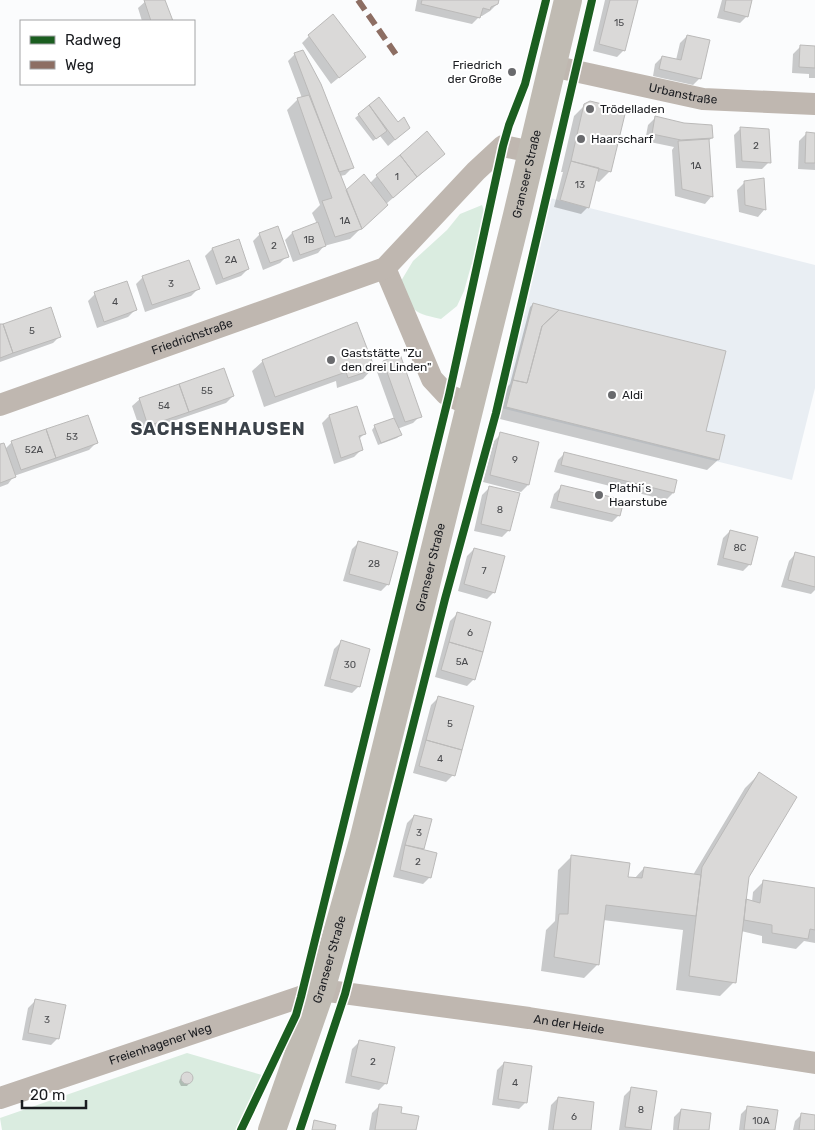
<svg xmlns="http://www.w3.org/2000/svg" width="815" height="1130" font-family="Rubik,sans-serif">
<rect width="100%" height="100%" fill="#fbfcfd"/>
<path fill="#e9eef3" d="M550 198 815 265V388L792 480 501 408 499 402Z"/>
<path fill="#daece0" d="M482 205 487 219 483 244 471 266 464 291 457 306 441 319C409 312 412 310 401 281L413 261 447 230 460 214Z
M187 1053 262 1075 241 1130H2L0 1118Z"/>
<path fill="#0003" d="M147 0H164L171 21H142L138 8Z
M417 0H498L497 4 490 11 482 16H480L472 24 415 11Z
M605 0H637L624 50 617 57 593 51Z
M722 0H751L747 16 740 23 717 18Z
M309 36 364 57 331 84 302 43Z
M687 36 700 78 693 85 653 76 655 64 662 57 676 60 680 43Z
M800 47H815V78H809V74L792 73 793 54Z
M295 54 352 168 345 175 340 176 346 192 370 183 377 176 436 161 386 204 350 239 324 246 318 253 293 262 285 240 292 233 317 224 312 213 320 205 287 110 298 99 302 98 288 61Z
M379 99 402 134 388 146 380 136 373 141 355 118Z
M585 105 610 171 599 182 594 180 588 207 581 214 554 207 563 172H561L574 116Z
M655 118 712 138 708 141 711 197 705 204 675 196 672 150 674 147 645 141 648 125Z
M741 128 769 162 762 169 736 168 734 135Z
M807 133 815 134V170L798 169 799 141Z
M762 180 764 210 758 217 739 212 737 190 744 183Z
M260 234 287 256 280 263 263 270 253 241Z
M212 249 248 269 241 276 216 285 205 256Z
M143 277 198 289 191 296 145 312 136 284Z
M95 294 135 310 128 317 97 328 88 301Z
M533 304 705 432 718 460 707 470 496 418 503 392 510 384 530 307Z
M0 326 60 336 53 343 0 362Z
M400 356 420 416 413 423 397 429 400 435 397 438 378 445 372 430 375 426 394 419 376 369 383 362Z
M263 361 373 368 363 379 337 388 336 381 264 407 252 371Z
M233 396 226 403 141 432 132 406 140 399Z
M329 416 365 433 359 439 361 450 354 457 334 464 322 423Z
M501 434 538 443 528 485 521 492 483 482 494 441Z
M12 442 96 443 89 450 14 476 8 484 0 487V446L5 449Z
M565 453 673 493 666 500 554 472 558 460Z
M561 487 619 515 612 522 550 508 554 494Z
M489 488 509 530 502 537 474 531 482 495Z
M730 531 750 564 743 571 717 565 723 538Z
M359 542 388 584 381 591 343 581 352 549Z
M474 549 494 592 487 599 458 591 467 556Z
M796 553 815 558V590L811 594 781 587 789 561Z
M458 613 474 679 467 686 435 677 450 621Z
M341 642 359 686 352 693 324 686 334 649Z
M438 698 453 775 446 782 413 773 431 705Z
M759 774 745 903 752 902 753 892 764 881 815 889V943L804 941 796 949 762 943V936L741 931 734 982 720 996 676 990 683 930 603 920 598 964 584 978 541 971 546 930 555 921 558 870 572 856 627 878 634 879 644 868 693 875 745 788Z
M414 816 430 820 423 850 430 877 423 884 393 877 407 823Z
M35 1001 58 1038 51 1045 22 1040 28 1008Z
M359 1042 386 1083 379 1090 345 1083 352 1049Z
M504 1063 526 1102 519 1109 492 1105 497 1070Z
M186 1074 190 1075 192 1077 190 1082 187 1086H181L179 1082 180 1079Z
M631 1089 650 1130H619L624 1096Z
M558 1098 589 1130H548L551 1105Z
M379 1106 400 1114 415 1130H369L372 1113Z
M748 1107 774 1130H739L741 1114Z
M681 1110 708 1130H673L674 1117Z
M802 1114 815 1116V1130H793L795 1121Z"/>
<path fill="#dad9d8" stroke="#bbbab9" d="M144 0H165L173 21H151Z
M422 0H499L498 4 491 7 490 10 483 8 480 18 421 4Z
M610 0H638L625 51 599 44Z
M726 0H752L748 17 724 11Z
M333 14 366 57 339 78 308 35Z
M687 35 710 40 701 79 659 69 662 56 681 60Z
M800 45 815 46V68L799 67Z
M303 50 321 84 354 168 339 172 294 53Z
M309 95 362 229 335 237 322 201 332 198 297 98Z
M379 97 398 122 404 117 410 128 395 140 369 105Z
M590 101 626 110 611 172 571 161 584 104Z
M369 105 387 131 376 139 358 114Z
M655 116 684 123 712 125 713 138 681 140 652 134Z
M740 127 769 129 771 163 742 161Z
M427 131 445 154 417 177 400 155Z
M806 132 815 133V163H805Z
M709 139 713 197 682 189 678 141Z
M400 155 417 177 393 198 376 175Z
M571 161 599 168 589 208 560 200Z
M364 174 388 205 362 229 346 190Z
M764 178 766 210 745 205 744 181Z
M318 222 326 246 300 255 292 232Z
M278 226 289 257 270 263 259 233Z
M239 239 249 269 223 279 212 248Z
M189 260 200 289 152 305 142 276Z
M127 281 137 310 104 322 94 292Z
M533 303 559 310 542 326 527 383 513 380Z
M51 307 61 337 13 353 3 324Z
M559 310 726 351 706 431 725 435 719 460 506 407 513 380 527 383 542 326Z
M357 322 375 369 348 378 346 372 275 397 262 360Z
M0 324H3L13 353 0 358Z
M400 354 422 417 405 422 383 361Z
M224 368 234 396 189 412 179 384Z
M179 384 189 412 148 426 139 398Z
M357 406 366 434 359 436 363 450 341 458 329 415Z
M88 415 98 443 56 458 46 429Z
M394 418 402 435 381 443 374 425Z
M46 429 56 458 21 470 11 441Z
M500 432 539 442 529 485 490 475Z
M4 443 16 477 0 483V444Z
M564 452 677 480 674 493 561 465Z
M561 485 624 500 620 516 557 501Z
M489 486 520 493 510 531 481 524Z
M730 530 758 537 751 565 723 558Z
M358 541 398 552 389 585 349 574Z
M474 548 505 556 495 593 464 584Z
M795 552 815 557V587L788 580Z
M457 612 491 622 483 652 449 642Z
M341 640 370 649 360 687 330 679Z
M449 642 483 652 475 680 441 670Z
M438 696 474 706 462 750 426 740Z
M426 740 462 750 455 776 419 766Z
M759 772 797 797 749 877 736 983 689 976 702 867Z
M414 815 432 819 424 849 405 845Z
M405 845 437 853 431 878 400 870Z
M571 855 630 863 628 877 642 878 644 867 701 875 696 916 606 905 599 965 554 957 559 914H568Z
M763 880 815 888V930L810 929 808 939 772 933V925L744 920 746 899 760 903Z
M35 999 66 1005 59 1039 28 1033Z
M359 1040 395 1047 387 1084 351 1076Z
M504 1062 532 1066 527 1103 498 1099Z
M181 1078a6 6 0 1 1 12 0a6 6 0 1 1-12 0Z
M631 1087 657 1091 651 1130 625 1127Z
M558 1097 594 1102 591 1130H553Z
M379 1104 402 1107 401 1113 419 1116 416 1130H375Z
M747 1106 778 1110 775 1130H744Z
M681 1109 711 1113 709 1130H678Z
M801 1113 815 1115V1130H799Z
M314 1120 336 1125 335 1130H312Z"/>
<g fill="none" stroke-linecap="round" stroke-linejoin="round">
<g stroke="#bfb7b0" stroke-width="22">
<path id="s1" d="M552 66 703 99 815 104"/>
<path d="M385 268 432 379 446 394 470 405"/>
<path id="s2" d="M0 405 385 268 476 171 503 146 532 152"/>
<path id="s3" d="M0 1098 321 990 529 1018 815 1063"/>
</g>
<path stroke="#c0bbb3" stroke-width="28" id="s4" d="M272 1130 321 990 363 841 517 215 568 0"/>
<path stroke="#8d6e63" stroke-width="6" stroke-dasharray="12 6" stroke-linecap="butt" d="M358 0 397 56"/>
<defs>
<path id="cycleway" d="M241 1130 296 1015 301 997 449 395 503 146 509 125 525 84 546 0
M300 1130 345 994 445 599 496 413 592 0"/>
</defs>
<use href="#cycleway" stroke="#fff" stroke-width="11"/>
<use href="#cycleway" stroke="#1b5e20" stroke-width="8"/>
</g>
<g fill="#696a6d" stroke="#fff" stroke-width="2">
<circle cx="512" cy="72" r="5"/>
<circle cx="590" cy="109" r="5"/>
<circle cx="581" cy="139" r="5"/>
<circle cx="331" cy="360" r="5"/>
<circle cx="612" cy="395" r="5"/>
<circle cx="599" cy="495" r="5"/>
</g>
<g text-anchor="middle" stroke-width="4" stroke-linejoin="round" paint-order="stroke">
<g font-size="10" fill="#4a4b4e">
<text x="619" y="26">15</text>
<text x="756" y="149">2</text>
<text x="696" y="169">1A</text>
<text x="397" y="180">1</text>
<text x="580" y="188">13</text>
<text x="345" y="224">1A</text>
<text x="309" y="243">1B</text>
<text x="274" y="249">2</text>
<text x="231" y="263">2A</text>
<text x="171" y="287">3</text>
<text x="115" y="305">4</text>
<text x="32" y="334">5</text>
<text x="207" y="394">55</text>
<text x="164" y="409">54</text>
<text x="72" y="440">53</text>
<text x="34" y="453">52A</text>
<text x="515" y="463">9</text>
<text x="500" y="513">8</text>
<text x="740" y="551">8C</text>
<text x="374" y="567">28</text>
<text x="484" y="574">7</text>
<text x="470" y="636">6</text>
<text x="462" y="665">5A</text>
<text x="350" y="668">30</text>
<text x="450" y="727">5</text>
<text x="440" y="762">4</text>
<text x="419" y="836">3</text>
<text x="418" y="865">2</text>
<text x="47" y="1023">3</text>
<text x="373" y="1065">2</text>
<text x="515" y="1086">4</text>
<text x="641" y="1113">8</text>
<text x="574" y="1120">6</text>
<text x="761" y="1124">10A</text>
</g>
<g font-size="12" fill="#1a1c20" stroke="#fff" text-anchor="start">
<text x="502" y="69" text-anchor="end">Friedrich<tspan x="502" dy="14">der Große</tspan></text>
<text x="600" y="113">Trödelladen</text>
<text x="591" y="143">Haarscharf</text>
<text x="341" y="357">Gaststätte "Zu<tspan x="341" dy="14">den drei Linden"</tspan></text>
<text x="622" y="399">Aldi</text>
<text x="609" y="492">Plathi´s<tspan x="609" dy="14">Haarstube</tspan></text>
</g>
<g font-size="12" fill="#1a1c20" stroke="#fff">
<text dy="4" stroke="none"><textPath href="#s1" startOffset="134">Urbanstraße</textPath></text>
<text dy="4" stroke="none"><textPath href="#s4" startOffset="990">Granseer Straße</textPath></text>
<text dy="4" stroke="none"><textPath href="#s2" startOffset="204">Friedrichstraße</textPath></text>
<text dy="4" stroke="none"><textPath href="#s4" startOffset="585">Granseer Straße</textPath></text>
<text dy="4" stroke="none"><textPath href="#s4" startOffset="180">Granseer Straße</textPath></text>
<text dy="4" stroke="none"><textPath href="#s3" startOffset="589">An der Heide</textPath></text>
<text dy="4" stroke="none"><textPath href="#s3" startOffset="169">Freienhagener Weg</textPath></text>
</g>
<g font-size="18" font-weight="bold" letter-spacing="1" fill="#3b4249" stroke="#fff">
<text x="218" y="435">SACHSENHAUSEN</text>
</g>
</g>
<rect x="20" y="20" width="175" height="65" fill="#ffffff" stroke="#a3a4a6"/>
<rect x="30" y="36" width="25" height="8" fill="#1b5e20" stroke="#a3a4a6"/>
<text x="65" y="45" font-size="15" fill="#1a1c20">Radweg</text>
<rect x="30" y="61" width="25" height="8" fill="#8d6e63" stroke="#a3a4a6"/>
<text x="65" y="70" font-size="15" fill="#1a1c20">Weg</text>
<path d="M22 1100v8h64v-8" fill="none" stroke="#1a1c20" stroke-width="2.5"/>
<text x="30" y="1100" font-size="15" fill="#1a1c20" stroke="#ffffff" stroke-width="4" paint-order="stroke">20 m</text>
</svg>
